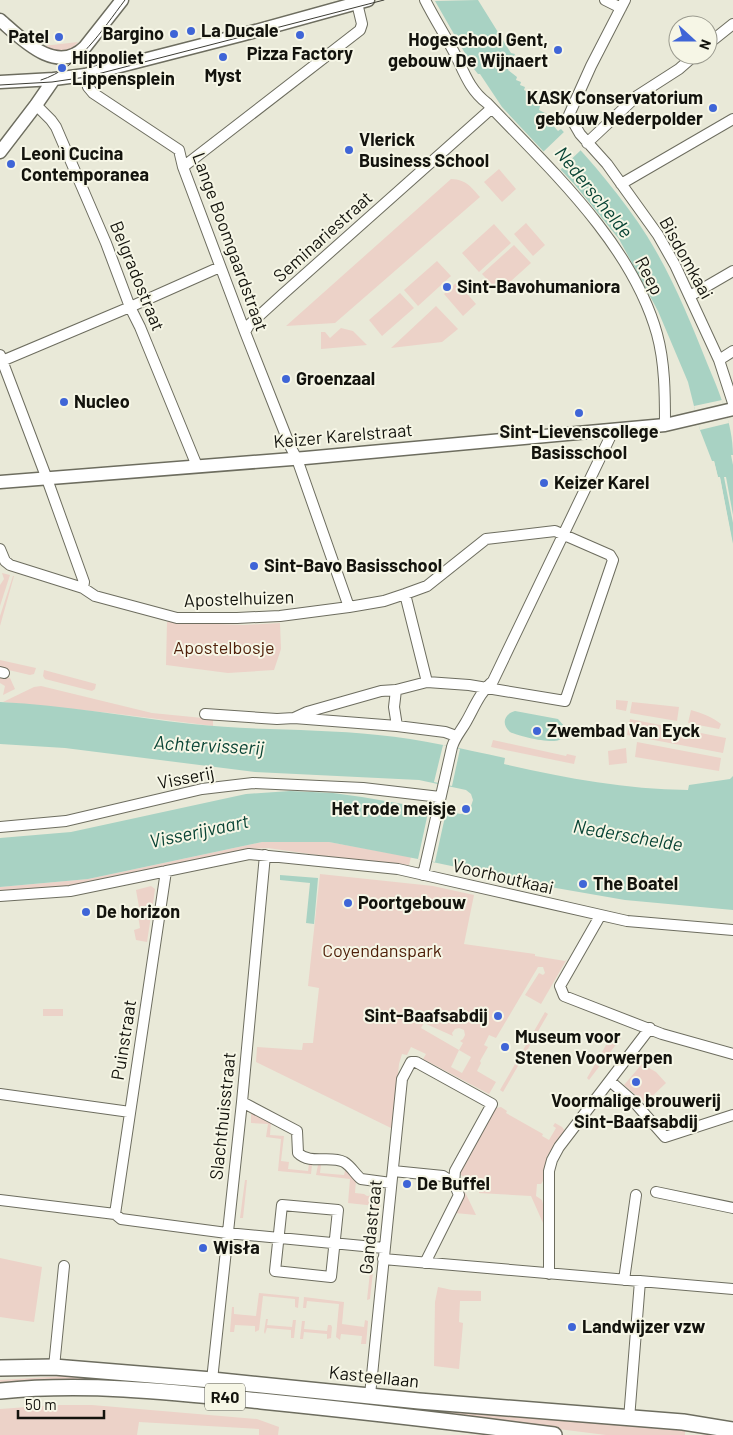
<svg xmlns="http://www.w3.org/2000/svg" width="733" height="1435" font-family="Barlow,sans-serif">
<rect width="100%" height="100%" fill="#e9e9d8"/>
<path fill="#ecd2c8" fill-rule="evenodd" d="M78 42C70 54 55 52 42 48L43 46Z
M499 169 516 189 502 202 484 182Z
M451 179C467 180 470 186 480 197L335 323 286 326Z
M526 223 545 245 533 256 514 234Z
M494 224 511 243 479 272 462 253Z
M514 245 531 263 499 292 482 274Z
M437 261 451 276 418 306 404 290Z
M457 282 476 304 463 316 444 294Z
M400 293 414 308 382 336 369 320Z
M436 306 458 329 442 342 391 348Z
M341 328 353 331 367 345 321 349V332H325L330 338Z
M2 573 10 575 0 606V585L4 579Z
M13 576H14L0 626V616Z
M167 622 244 625 280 623 281 649 274 670 228 673 166 665Z
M0 660 36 668 34 674 30 675 0 668Z
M44 670 96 684 95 689 92 691 45 679 43 676Z
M0 676 10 678 15 689 3 695 5 686 0 683Z
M41 686 152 713 213 719V726L110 713 3 702 34 687Z
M616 700 628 701 626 711 616 709Z
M632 702 679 707 677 721 630 713Z
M691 710C702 713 712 717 721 724L719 729 688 723Z
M630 719 726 738 723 753 627 735Z
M493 740 566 756 567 754 576 756 574 764 491 747Z
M637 742 721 758 719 771 635 757Z
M626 748 627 763 609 765 608 751Z
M262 842H329L411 857 409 865 324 856 268 848 246 849 68 886 0 891V887L88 879Z
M320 874 433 886 474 895 464 944 535 954V956L565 961 567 959 541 1004 525 995 539 973 543 975 545 973 543 967H538L496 1038 489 1035 484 1045 488 1047 480 1061 481 1063 477 1071 496 1082 489 1094 423 1059 426 1054 411 1047 407 1055 402 1054 399 1064 393 1129 256 1062 257 1047 302 1050 303 1043H313L319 988 308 986ZM424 1023 453 1036 452 1033 455 1029 459 1028 464 1030 465 1035 463 1039 460 1041 463 1043 459 1050 421 1028ZM459 1050 471 1057 462 1073 451 1067Z
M151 886 155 889 153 904H149L148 908 152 909 147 942 136 940 134 930 140 928 138 915V914L144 912 142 907H139L136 890Z
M43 1009H63V1016H43Z
M545 1012 548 1014 503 1092 500 1090Z
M613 1033 621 1038 589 1080 587 1078Z
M642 1064 656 1072 666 1083 645 1103 624 1085Z
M501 1107 507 1111 506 1113 543 1134 542 1136 549 1140 556 1128 553 1126 555 1123 562 1127 565 1131 547 1156 543 1181 541 1184H537L536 1196 542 1200 543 1204V1223L531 1196 479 1193 480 1179 464 1177 461 1175V1171L496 1108Z
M253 1112 271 1121 270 1135 284 1136 281 1161 289 1162 288 1169 308 1171 309 1164H312L311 1174 278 1171 281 1139 266 1137 268 1124 251 1123V1113Z
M318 1165H321L320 1173 344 1175 345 1171H348L356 1180 355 1193 364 1194 367 1196 375 1195 376 1187H378L381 1190 377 1232 374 1231 376 1206 348 1203 350 1179 316 1175Z
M245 1180H247L243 1218H240Z
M465 1192 476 1215 455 1213Z
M0 1258 42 1267 34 1322 0 1317Z
M371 1263H374L370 1299 367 1300Z
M438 1287 452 1290 481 1291V1301H460L459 1322 463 1323 459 1369 434 1366 435 1302Z
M259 1293 299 1297 298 1308 295 1307V1299L263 1296 259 1330 255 1332V1326L235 1325 234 1332H230L232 1307H234V1314L256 1316Z
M304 1297 344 1302 342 1324 364 1327 365 1320 368 1321 366 1344H361L362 1336 341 1334 340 1340 336 1337 339 1304 307 1301 306 1308H303Z
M266 1319H268L267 1325 292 1327 293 1320H296L294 1338H291V1330L267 1328 265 1334 264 1332Z
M302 1321H305L304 1329 327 1331 328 1325H331L332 1327 331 1338 327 1339V1334L304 1332 303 1339H300Z
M65 1376 102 1377 361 1401V1405L0 1384V1380Z
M391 1404 685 1430V1435H606L390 1408Z
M55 1405H92L257 1419 279 1427 278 1435H259V1429L139 1422 137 1435H0V1409Z"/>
<path fill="#a8d2c3" d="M478 0 511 53 515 54 508 70 517 77 516 80 521 82 520 85 525 87 524 90 528 92 527 97 532 99 531 102 540 106 539 110 551 116 549 121 558 131 561 129C592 162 623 198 647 236 672 276 690 320 707 363 719 392 733 423 733 455H731L733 465V515L726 477H724L733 523V544L720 478H718L714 461H712L700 430 688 382 658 311 619 239 575 185 502 107 480 74H478L474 69 435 1Z
M0 702C65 705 128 717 192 724 254 731 316 728 378 735 421 739 463 749 505 758L504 764C566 778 624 789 688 790L689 785 730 779 733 776V910L625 900 556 888 418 859 329 842H262L88 879 0 887V838L71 832 246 794 290 791 333 793 362 797 461 814 470 809 473 800 471 794 466 790 419 780 255 772 65 748 0 744Z
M515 711 558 719 565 727C566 732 564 738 559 740 551 744 518 736 510 732 501 724 504 714 515 711Z
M280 875 318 878 314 924 306 923 310 883 280 880Z"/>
<path fill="#e9e9d8" d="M565 131 582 149 559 171 542 153Z
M722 400 729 423 700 430 694 406Z
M712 461H714L718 477H720L733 547 731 545 718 480Z
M443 745 460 749 452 786 434 782Z
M429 808 446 812 435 862 418 859Z"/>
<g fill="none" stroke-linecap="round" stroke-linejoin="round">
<defs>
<path id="minor" d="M425 0C435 20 447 38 457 58 465 75 471 91 487 103 550 169 632 244 657 334 665 363 665 395 665 425
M605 0 621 8
M625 0 591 66 569 115 580 134 607 164 658 235 675 265 719 360 733 403
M708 44 733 24
M85 75 88 87 93 93 179 150 183 167 245 332 290 446 297 459 349 607
M36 105 51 120 56 127 106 243 130 307 140 327 197 466
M587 143 637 96 679 69 695 55
M183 167 360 30 362 24 357 3
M621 184 733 119
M690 296 733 271
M245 332 249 325 283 294 492 108
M0 355 47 479 84 582 83 588
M719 360 733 351
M2 361 130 307 220 267
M0 549 5 561 10 565 83 588 95 596 177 618H237L280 616 349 607 384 601 405 594 427 586 486 539 555 531 610 555 613 560 565 701 469 685 427 682 396 690 381 691 307 712 294 718
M405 594 427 682
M0 672 4 673
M396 690 394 707 397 726
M205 714 277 719 294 718 397 726 445 732 456 736
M0 827 66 821 202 789 253 783 363 788 440 797
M423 875 452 747C455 737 461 731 466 722 474 708 480 692 493 681L614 429
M0 896 70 891 249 854 398 869 627 921 733 930
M600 916 560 986 564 996 662 1034 733 1054
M610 1081 635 1103 665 1137 733 1115
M0 1094 130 1112
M242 1102 297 1131 298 1153C310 1165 330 1155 344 1162 351 1166 355 1174 361 1179L391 1183
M393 1171 443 1176 454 1183
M656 1192 733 1208
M0 1200 115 1214 121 1219 227 1233 384 1248
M282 1205 338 1210 331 1277 275 1271Z
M115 1214 166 871
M383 1259 733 1289
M549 1274V1171L552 1160 559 1147 650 1028
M624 1280 636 1195
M54 1367 64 1266
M212 1380 242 1102 265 855
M370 1395 402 1079 411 1062H416L492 1104 455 1171 454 1183 459 1195 425 1263
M629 1419 640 1281"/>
<path id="tertiary" d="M0 20C21 38 56 76 85 47L122 0
M0 82 54 79 85 75 241 35 368 0
M0 152 36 105 54 79
M0 482 305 458 665 425 733 409"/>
<path id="primary" d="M0 1368 54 1367 212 1380 419 1401 683 1422 733 1430
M0 1391C87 1382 174 1392 261 1401 359 1411 457 1422 554 1435"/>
</defs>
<use href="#minor" stroke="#6d6d5f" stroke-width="12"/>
<use href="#tertiary" stroke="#6d6d5f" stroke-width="15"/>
<use href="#primary" stroke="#6d6d5f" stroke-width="18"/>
<use href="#minor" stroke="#fff" stroke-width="10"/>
<use href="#tertiary" stroke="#fff" stroke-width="12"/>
<use href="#primary" stroke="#fff" stroke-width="15"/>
<path stroke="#3d3d35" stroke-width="1" d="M41 80C79 68 102 30 125 0
M0 85 52 82 86 77 384 0"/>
</g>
<g fill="#3f65d7" stroke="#f6f6e6" stroke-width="2">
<circle cx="191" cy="31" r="5"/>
<circle cx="174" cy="34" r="5"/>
<circle cx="300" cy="35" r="5"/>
<circle cx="59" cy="37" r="5"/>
<circle cx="558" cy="50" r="5"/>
<circle cx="223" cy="57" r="5"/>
<circle cx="62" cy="68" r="5"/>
<circle cx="713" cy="108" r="5"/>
<circle cx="349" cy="150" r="5"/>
<circle cx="11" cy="164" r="5"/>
<circle cx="447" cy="287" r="5"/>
<circle cx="286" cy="379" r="5"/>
<circle cx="64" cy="402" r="5"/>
<circle cx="579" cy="413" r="5"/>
<circle cx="544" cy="483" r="5"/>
<circle cx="254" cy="566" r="5"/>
<circle cx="537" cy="731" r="5"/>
<circle cx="466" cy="809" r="5"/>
<circle cx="583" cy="884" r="5"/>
<circle cx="348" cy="903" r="5"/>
<circle cx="86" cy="912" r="5"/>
<circle cx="498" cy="1016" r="5"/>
<circle cx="505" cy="1047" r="5"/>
<circle cx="636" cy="1082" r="5"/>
<circle cx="407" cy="1184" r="5"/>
<circle cx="203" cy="1248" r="5"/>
<circle cx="572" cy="1327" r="5"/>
</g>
<g text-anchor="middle" stroke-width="4" stroke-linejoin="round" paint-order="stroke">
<rect fill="#f6f6e6" stroke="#57574e" stroke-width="1" x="205" y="1383.5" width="40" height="27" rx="4"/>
<g font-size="16" font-weight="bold" fill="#13130d">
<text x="225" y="1403">R40</text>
</g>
<g font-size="18" font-weight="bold" fill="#13130d" stroke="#f6f6e6" text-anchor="start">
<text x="201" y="37">La Ducale</text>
<text x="164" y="40" text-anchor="end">Bargino</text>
<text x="49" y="43" text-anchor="end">Patel</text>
<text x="548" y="46" text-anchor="end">Hogeschool Gent,<tspan x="548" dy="21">gebouw De Wijnaert</tspan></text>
<text x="300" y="60" text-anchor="middle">Pizza Factory</text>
<text x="72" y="64">Hippoliet<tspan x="72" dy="21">Lippensplein</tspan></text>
<text x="223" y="82" text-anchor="middle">Myst</text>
<text x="703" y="104" text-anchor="end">KASK Conservatorium<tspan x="703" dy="21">gebouw Nederpolder</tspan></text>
<text x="359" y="146">Vlerick<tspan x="359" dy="21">Business School</tspan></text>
<text x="21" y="160">Leonì Cucina<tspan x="21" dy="21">Contemporanea</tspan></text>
<text x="457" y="293">Sint-Bavohumaniora</text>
<text x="296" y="385">Groenzaal</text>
<text x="74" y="408">Nucleo</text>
<text x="579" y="438" text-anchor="middle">Sint-Lievenscollege<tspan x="579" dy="21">Basisschool</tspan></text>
<text x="554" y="489">Keizer Karel</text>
<text x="264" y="572">Sint-Bavo Basisschool</text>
<text x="547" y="737">Zwembad Van Eyck</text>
<text x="456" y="815" text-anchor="end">Het rode meisje</text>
<text x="593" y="890">The Boatel</text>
<text x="358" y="909">Poortgebouw</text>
<text x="96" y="918">De horizon</text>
<text x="488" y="1022" text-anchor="end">Sint-Baafsabdij</text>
<text x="515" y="1043">Museum voor<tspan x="515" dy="21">Stenen Voorwerpen</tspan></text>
<text x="636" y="1107" text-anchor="middle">Voormalige brouwerij<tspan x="636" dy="21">Sint-Baafsabdij</tspan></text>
<text x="417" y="1190">De Buffel</text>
<text x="213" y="1254">Wisła</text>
<text x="582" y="1333">Landwijzer vzw</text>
</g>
<g font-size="18" fill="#13130d" stroke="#f6f6e6">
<text transform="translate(323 237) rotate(-42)" y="6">Seminariestraat</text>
<text transform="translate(230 242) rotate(70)" y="6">Lange Boomgaardstraat</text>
<text transform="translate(686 258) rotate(61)" y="6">Bisdomkaai</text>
<text transform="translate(137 276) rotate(68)" y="6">Belgradostraat</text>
<text transform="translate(649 276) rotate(63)" y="6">Reep</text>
<text transform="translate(343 436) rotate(-5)" y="6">Keizer Karelstraat</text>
<text transform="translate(239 599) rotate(-2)" y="6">Apostelhuizen</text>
<text transform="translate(186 778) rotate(-11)" y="6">Visserij</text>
<text transform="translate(503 877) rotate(13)" y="6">Voorhoutkaai</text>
<text transform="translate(124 1040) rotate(-81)" y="6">Puinstraat</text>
<text transform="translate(223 1116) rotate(-84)" y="6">Slachthuisstraat</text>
<text transform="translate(371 1227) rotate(-84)" y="6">Gandastraat</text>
<text transform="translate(374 1377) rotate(6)" y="6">Kasteellaan</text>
</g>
<g font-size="18" fill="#4e1e08" stroke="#f6f6e6">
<text x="224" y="654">Apostelbosje</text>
<text x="382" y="957">Coyendanspark</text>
</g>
<g font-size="19" font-style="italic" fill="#094435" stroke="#f6f6e6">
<text transform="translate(594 192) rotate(51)" y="7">Nederschelde</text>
<text transform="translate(209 745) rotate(3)" y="7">Achtervisserij</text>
<text transform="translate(199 831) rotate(-12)" y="7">Visserijvaart</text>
<text transform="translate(628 835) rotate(10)" y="7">Nederschelde</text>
</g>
</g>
<g transform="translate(693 40) rotate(111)"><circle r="24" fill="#f6f6e6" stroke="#9b9b8f"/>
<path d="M0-4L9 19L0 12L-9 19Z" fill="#3f65d7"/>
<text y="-8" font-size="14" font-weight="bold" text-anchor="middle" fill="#13130d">N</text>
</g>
<path d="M18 1410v8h86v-8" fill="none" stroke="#13130d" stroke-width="2.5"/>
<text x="25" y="1410" font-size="15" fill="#13130d" stroke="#f6f6e6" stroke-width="4" paint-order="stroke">50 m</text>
</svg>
